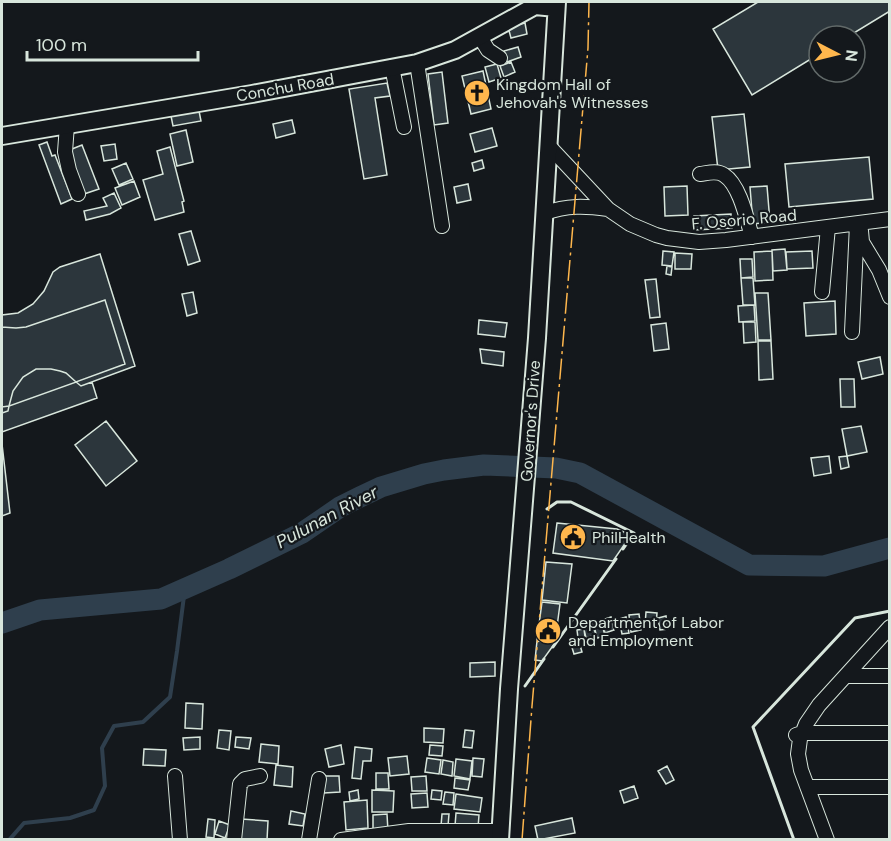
<svg xmlns="http://www.w3.org/2000/svg" width="891" height="841" font-family="'DM Sans',sans-serif">
<rect width="100%" height="100%" fill="#14181c"/>
<g fill="none" stroke-linecap="round" stroke-linejoin="round">
<path stroke="#2f3f4d" stroke-width="4" d="M9 840 24 823 70 818 94 810 105 786 102 748 114 726 143 722 170 697 177 651 185 588"/>
<path stroke="#2f3f4d" stroke-width="21" d="M2 623 40 610 161 599 229 569 302 533 340 507 360 497 381 487 424 474 444 470 484 465 556 468 580 473 749 565 824 566 890 548"/>
</g>
<path fill="#2c363c" stroke="#d8e6dc" stroke-width="1.5" d="M758 2H890V11L849 36H819V54L752 95 713 29Z
M525 23 527 34 511 38 508 27Z
M518 47 521 57 507 62 504 51Z
M511 62 515 72 504 77 500 66Z
M497 64 501 78 489 82 485 67Z
M483 71 491 109 471 114 462 76Z
M442 72 448 123 434 125 428 74Z
M387 83 390 96 375 98 387 175 364 179 349 89Z
M199 111 201 121 173 126 171 116Z
M744 114 750 167 718 170 712 117Z
M292 120 295 133 276 138 273 124Z
M492 128 497 146 475 152 470 134Z
M186 130 193 162 177 166 170 134Z
M47 142 52 156 55 155 72 199 61 204 39 145Z
M115 144 117 159 104 161 101 146Z
M82 145 99 189 84 194 67 151Z
M170 147 184 201 182 202 184 212 155 220 143 180 163 174 157 151Z
M869 157 873 199 789 207 785 164Z
M482 160 484 168 474 171 472 163Z
M126 163 133 179 119 185 112 169Z
M134 181 140 197 122 205 115 188Z
M468 184 471 200 457 203 454 187Z
M687 186 688 215 665 216 664 187Z
M767 186 770 222 753 224 750 187Z
M114 193 121 208 110 214 86 220 84 211 107 206 103 198Z
M731 214 732 228 694 230V216Z
M191 231 200 261 188 265 179 234Z
M785 249 787 270 773 271 772 250Z
M663 251 674 252 672 266 662 265Z
M772 251 773 280 755 281 754 252Z
M812 251 813 268 787 269 786 252Z
M675 253 692 254 691 269H675Z
M100 254 135 366 81 386 76 382 9 406 8 411 2 413V315L18 313 33 304 44 291 53 272 60 267Z
M740 259H752L753 277 741 278Z
M667 266 672 267 671 275 666 274Z
M741 278H753L755 305H743Z
M656 279 660 317 650 318 645 280Z
M193 292 197 313 187 316 182 294Z
M755 293H768L771 340H758Z
M105 300 125 364 76 382 66 373 60 371 51 369H36L23 377 13 391 9 406 2 407V327L16 328 26 327Z
M835 301 836 334 806 336 804 303Z
M754 305 755 321 739 322 738 306Z
M479 320 507 323 505 337 478 334Z
M743 322H755L756 342 744 343Z
M666 323 669 349 654 351 651 325Z
M758 341H771L773 379 759 380Z
M480 349 504 352 503 366 482 363Z
M880 357 883 374 862 379 858 362Z
M840 379H854L855 407H841Z
M76 382 81 386 92 382 97 398 2 432V413L8 411 9 406Z
M106 421 137 461 106 486 75 445Z
M861 426 867 452 847 456 842 429Z
M2 444 10 513 2 516Z
M829 456 831 473 814 476 811 458Z
M847 456 849 467 841 469 839 457Z
M557 523 617 529 631 535 613 561 553 553Z
M546 562 572 564 567 603 542 600Z
M542 602 560 604 555 642 537 640Z
M646 612 657 613 656 625H645Z
M639 614 641 630 631 632 629 615Z
M666 616 668 629 660 630 658 618Z
M611 617 614 630 605 633 602 620Z
M626 617 629 633 622 634 619 619Z
M592 623 596 635 586 638 583 625Z
M602 624 605 636 597 638 594 626Z
M584 629 585 637 578 638 577 630Z
M578 638 582 652 574 654 570 641Z
M537 641 555 643 542 661 535 660Z
M495 662V676L470 677V663Z
M186 703 203 704 202 729 185 728Z
M424 728 444 729 443 743 424 742Z
M219 730 231 731 229 750 217 748Z
M465 730 474 731 472 748 463 747Z
M200 737V749L184 750 183 738Z
M236 737 251 738 249 749 235 747Z
M261 744 279 746 278 764 259 762Z
M341 745 344 764 329 767 325 749Z
M430 745 443 746 442 756 429 755Z
M355 747 372 749 371 761H363L361 779 352 778Z
M144 749 166 750 165 766 143 765Z
M407 756 409 774 390 776 388 758Z
M427 758 441 760 439 774 425 772Z
M473 758 484 759 482 777 472 776Z
M456 759 472 761 470 779 454 776Z
M443 760 453 762 452 776 441 774Z
M276 765 293 767 292 787 274 785Z
M667 766 674 780 666 784 658 771Z
M376 773H388L389 789H376Z
M323 776H339L340 792 324 793Z
M426 776 427 791H412L411 777Z
M455 778 470 780 468 790 454 788Z
M634 786 638 798 624 803 620 791Z
M358 790 359 799 350 801 349 792Z
M372 790 394 791 393 812H372Z
M432 790 442 791 441 800 431 799Z
M445 792 454 793 453 805 443 804Z
M427 793 428 807 412 808 411 794Z
M456 794 482 798 480 812 454 809Z
M367 800 368 828 346 830 344 802Z
M291 811 305 814 303 826 289 824Z
M456 813 479 815 478 828 455 826Z
M387 814 388 831 373 832V815Z
M442 814H449L448 826H441Z
M572 818 575 833 538 840 535 826Z
M208 819 215 820 214 838 206 837Z
M241 819 268 821 267 840 239 839Z
M219 821 230 825 225 838 215 834Z
M445 832 474 835 473 840H444Z"/>
<g fill="none" stroke-linecap="round" stroke-linejoin="round">
<defs>
<path id="minor" d="M480 37 488 50 500 58
M417 63 442 226
M392 67 404 127
M67 125 65 152 69 170 78 194
M548 145 608 209 630 224 656 235 667 238 699 242 726 240 890 219
M700 174C708 173 717 170 724 175 740 185 747 220 752 237
M545 213C567 205 586 206 608 209
M861 231 862 242 879 270 890 297
M822 292 828 227
M852 332 857 224
M846 676H890
M796 735 802 733H890
M175 776 180 840
M808 787H890
M234 840 240 784 245 779 260 776
M309 840 319 779
M341 840 409 831H500
M827 840 801 770 798 754 800 739 806 724 819 705 890 627"/>
<path id="major" d="M2 136 252 94 417 63 455 50 535 6 556 8
M500 840 509 689 537 338 557 2"/>
</defs>
<use href="#minor" stroke="#d8e6dc" stroke-width="16"/>
<use href="#major" stroke="#d8e6dc" stroke-width="20"/>
<use href="#minor" stroke="#14181c" stroke-width="14"/>
<use href="#major" stroke="#14181c" stroke-width="16"/>
<path stroke="#d8e6dc" stroke-width="3" d="M547 509 557 502H571L634 533 623 549
M553 647 616 559
M525 686 544 659
M794 840 753 727 855 618 890 611"/>
<path stroke="#ffb74d" stroke-width="1.5" stroke-dasharray="21 4.5 3 4.5" stroke-linecap="butt" d="M522 840 532 706 588 48 589 2"/>
</g>
<defs>
<symbol id="church-disc" viewBox="-11 -11 22 22"><circle r="9.5" fill="#ffb74d" stroke="#14181c"/><path d="M-1.2-6h2.4v3.5h3.3v2.4h-3.3V6h-2.4V-.1h-3.3v-2.4h3.3Z" fill="#111"/></symbol>
<symbol id="civic-disc" viewBox="-11 -11 22 22"><circle r="9.5" fill="#ffb74d" stroke="#14181c"/><path d="M-.6-6.5H3V-4.5H.6V-3L4-1V1h2V6H-6V1h2V-1L-.6-3ZM-1.2 2.5V6h2.4V2.5Z" fill="#111"/></symbol>
</defs>
<g fill-rule="evenodd">
<use href="#church-disc" x="462" y="78" width="30" height="30"/>
<use href="#civic-disc" x="558" y="522" width="30" height="30"/>
<use href="#civic-disc" x="533" y="616" width="30" height="30"/>
</g>
<g text-anchor="middle" stroke-width="4.5" stroke-linejoin="round" paint-order="stroke">
<g font-size="16" fill="#d8e6dc" stroke="#14181c" text-anchor="start">
<text x="496" y="90">Kingdom Hall of<tspan x="496" dy="18">Jehovah's Witnesses</tspan></text>
<text x="592" y="543">PhilHealth</text>
<text x="568" y="628">Department of Labor<tspan x="568" dy="18">and Employment</tspan></text>
</g>
<g font-size="16" fill="#d8e6dc" stroke="#14181c">
<text transform="translate(285 87) rotate(-10)" y="6">Conchu Road</text>
<text transform="translate(744 219) rotate(-5)" y="6">F. Osorio Road</text>
<text transform="translate(530 421) rotate(-86)" y="6">Governor's Drive</text>
</g>
<g font-size="18" font-style="italic" fill="#d8e6dc" stroke="#14181c">
<text transform="translate(327 517) rotate(-28)" y="6">Pulunan River</text>
</g>
</g>
<rect width="891" height="841" fill="none" stroke="#d8e6dc" stroke-width="6"/>
<g transform="translate(837 54) rotate(97)"><circle r="28" fill="#14181c" stroke="#626a69" stroke-width="1.5"/>
<path d="M0-4.5L10 22L0 15L-10 22Z" fill="#ffb74d"/>
<text y="-9" font-size="16" font-weight="bold" text-anchor="middle" fill="#d8e6dc">N</text>
</g>
<path d="M27 51v9h171v-9" fill="none" stroke="#d8e6dc" stroke-width="3"/>
<text x="36" y="51" font-size="18" fill="#d8e6dc" stroke="#14181c" stroke-width="4.5" paint-order="stroke">100 m</text>
</svg>
